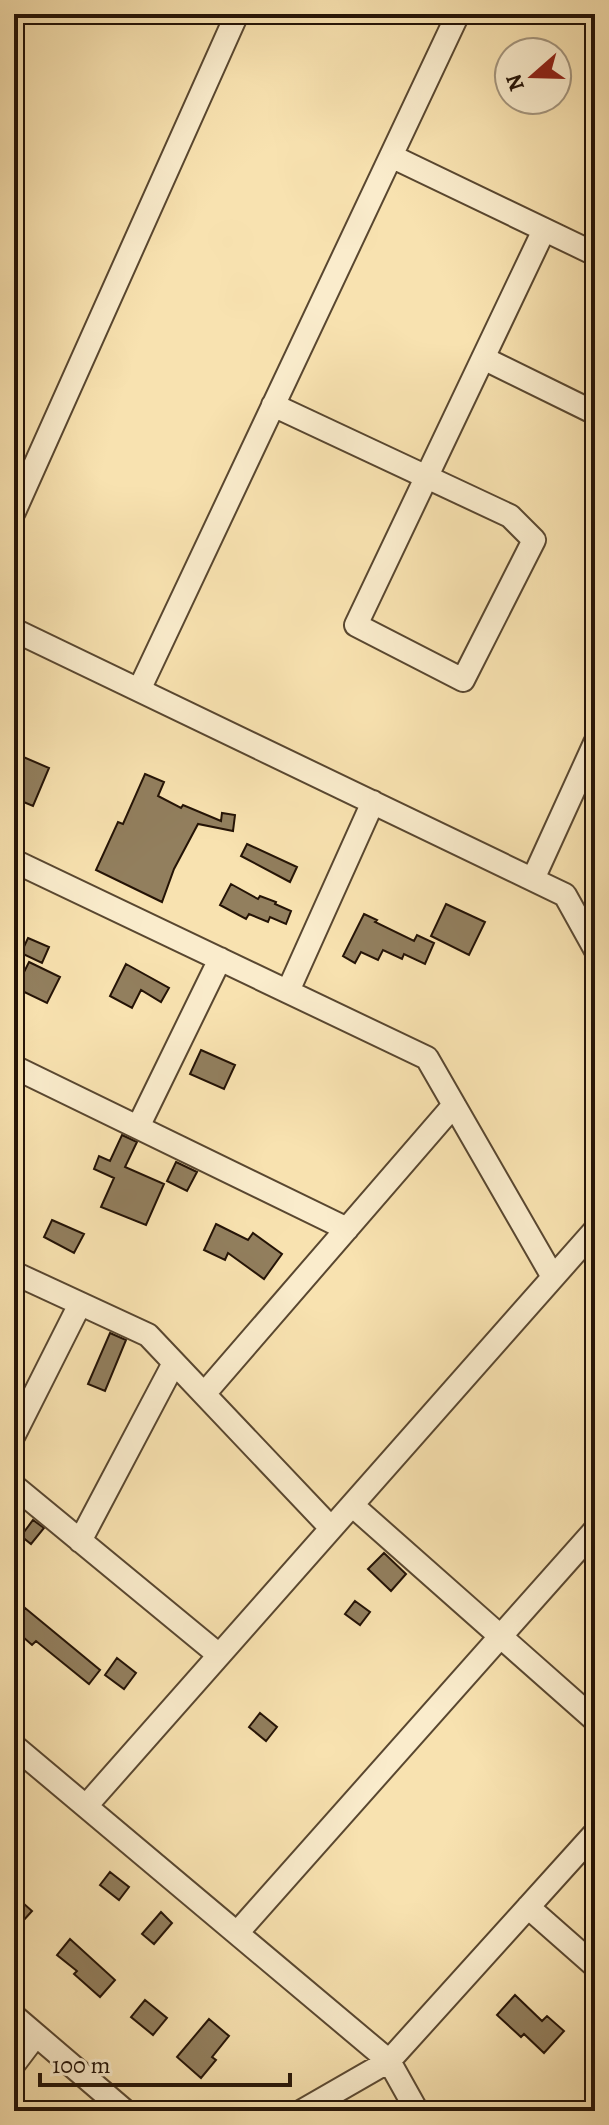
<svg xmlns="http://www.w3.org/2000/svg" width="609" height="2125" font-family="Alegreya,serif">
<rect width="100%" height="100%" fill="#f8e2b0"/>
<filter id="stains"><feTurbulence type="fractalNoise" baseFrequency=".0025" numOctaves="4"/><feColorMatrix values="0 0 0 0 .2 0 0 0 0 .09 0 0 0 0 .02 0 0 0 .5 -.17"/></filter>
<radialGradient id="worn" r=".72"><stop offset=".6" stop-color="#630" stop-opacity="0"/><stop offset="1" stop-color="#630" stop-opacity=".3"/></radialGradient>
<path fill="#927f5e" stroke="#241306" stroke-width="2" d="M14 753 49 768 33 806 14 798Z
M145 774 164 782 158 796 181 808 183 805 221 821 222 813 235 815 233 831 198 824 174 869 162 902 96 870 118 822 123 824Z
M247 844 297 867 290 882 241 856Z
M231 884 258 899 260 896 276 902 275 904 291 911 286 924 270 917 268 922 249 914 246 919 220 905Z
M446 904 485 922 469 955 431 936Z
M364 914 377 920 375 922 414 941 417 935 434 943 425 964 404 954 402 959 383 950 378 960 361 952 355 963 343 956Z
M28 938 49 947 42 963 21 953Z
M29 962 60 977 47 1003 16 988Z
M126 964 169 988 161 1002 141 990 132 1008 110 996Z
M201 1050 235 1065 224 1089 190 1074Z
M122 1135 137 1142 125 1167 164 1184 146 1225 101 1207 114 1178 94 1169 99 1156 110 1161Z
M176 1162 197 1172 187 1191 167 1181Z
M52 1220 84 1234 74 1253 44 1237Z
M216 1224 248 1240 253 1233 282 1254 264 1279 228 1253 225 1260 204 1250Z
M110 1333 126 1340 105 1391 88 1384Z
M33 1520 44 1528 31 1544 21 1536Z
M384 1553 406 1574 391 1591 368 1569Z
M355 1601 370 1612 360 1625 345 1614Z
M25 1608 100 1670 89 1684 36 1641 32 1645 14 1629V1620Z
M117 1658 136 1673 124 1689 105 1675Z
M260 1713 277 1727 266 1741 249 1727Z
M110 1872 129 1887 119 1900 100 1885Z
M14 1895 32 1911 14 1931Z
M161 1912 172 1923 154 1944 142 1934Z
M70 1939 115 1980 100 1997 74 1974 77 1971 57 1955Z
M515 1995 542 2021 547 2016 564 2031 544 2053 524 2034 521 2037 497 2015Z
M145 2000 167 2018 153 2035 131 2017Z
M209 2019 229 2036 212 2057 216 2060 201 2078 177 2057Z"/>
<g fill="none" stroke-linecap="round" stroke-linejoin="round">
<defs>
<path id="minor" d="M594 14H595
M391 156 595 254
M483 358 595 413
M273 405 510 516 534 540 463 680 356 625 544 230
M14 512 237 14
M14 630 565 895 595 949
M139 690 458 14
M14 861 427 1058 553 1277
M533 879 595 743
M288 991 373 802
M14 1067 347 1229
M138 1127 220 959
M14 1273 148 1335 331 1528
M204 1394 454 1105
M14 1435 80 1304
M14 1486 219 1655
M352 1505 595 1720
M80 1541 174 1363
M14 1746 389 2061 417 2111
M86 1806 595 1230
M528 1907 595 1966
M237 1933 595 1530
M14 2016 125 2111
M14 2064 36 2035
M302 2111 389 2061 595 1833"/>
</defs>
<use href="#minor" stroke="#594730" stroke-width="26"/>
<use href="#minor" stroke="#faeccc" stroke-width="22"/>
</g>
<rect width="609" height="2125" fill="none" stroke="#f8e2b0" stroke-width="48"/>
<rect x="16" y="16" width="577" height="2093" fill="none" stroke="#241306" stroke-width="4"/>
<rect x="24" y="24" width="561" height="2077" fill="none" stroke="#241306" stroke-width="2"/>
<g transform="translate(533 76) rotate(250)"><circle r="38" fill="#faeccc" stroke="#a4957d" stroke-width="2"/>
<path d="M0-6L14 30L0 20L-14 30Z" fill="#8f2418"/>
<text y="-12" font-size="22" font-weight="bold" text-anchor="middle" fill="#241306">N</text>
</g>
<path d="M40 2073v12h250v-12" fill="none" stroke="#241306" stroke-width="4"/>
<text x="52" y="2073" font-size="24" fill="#241306" stroke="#faeccc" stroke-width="6" paint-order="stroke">100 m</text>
<rect width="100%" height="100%" filter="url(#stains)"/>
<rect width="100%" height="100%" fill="url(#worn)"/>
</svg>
